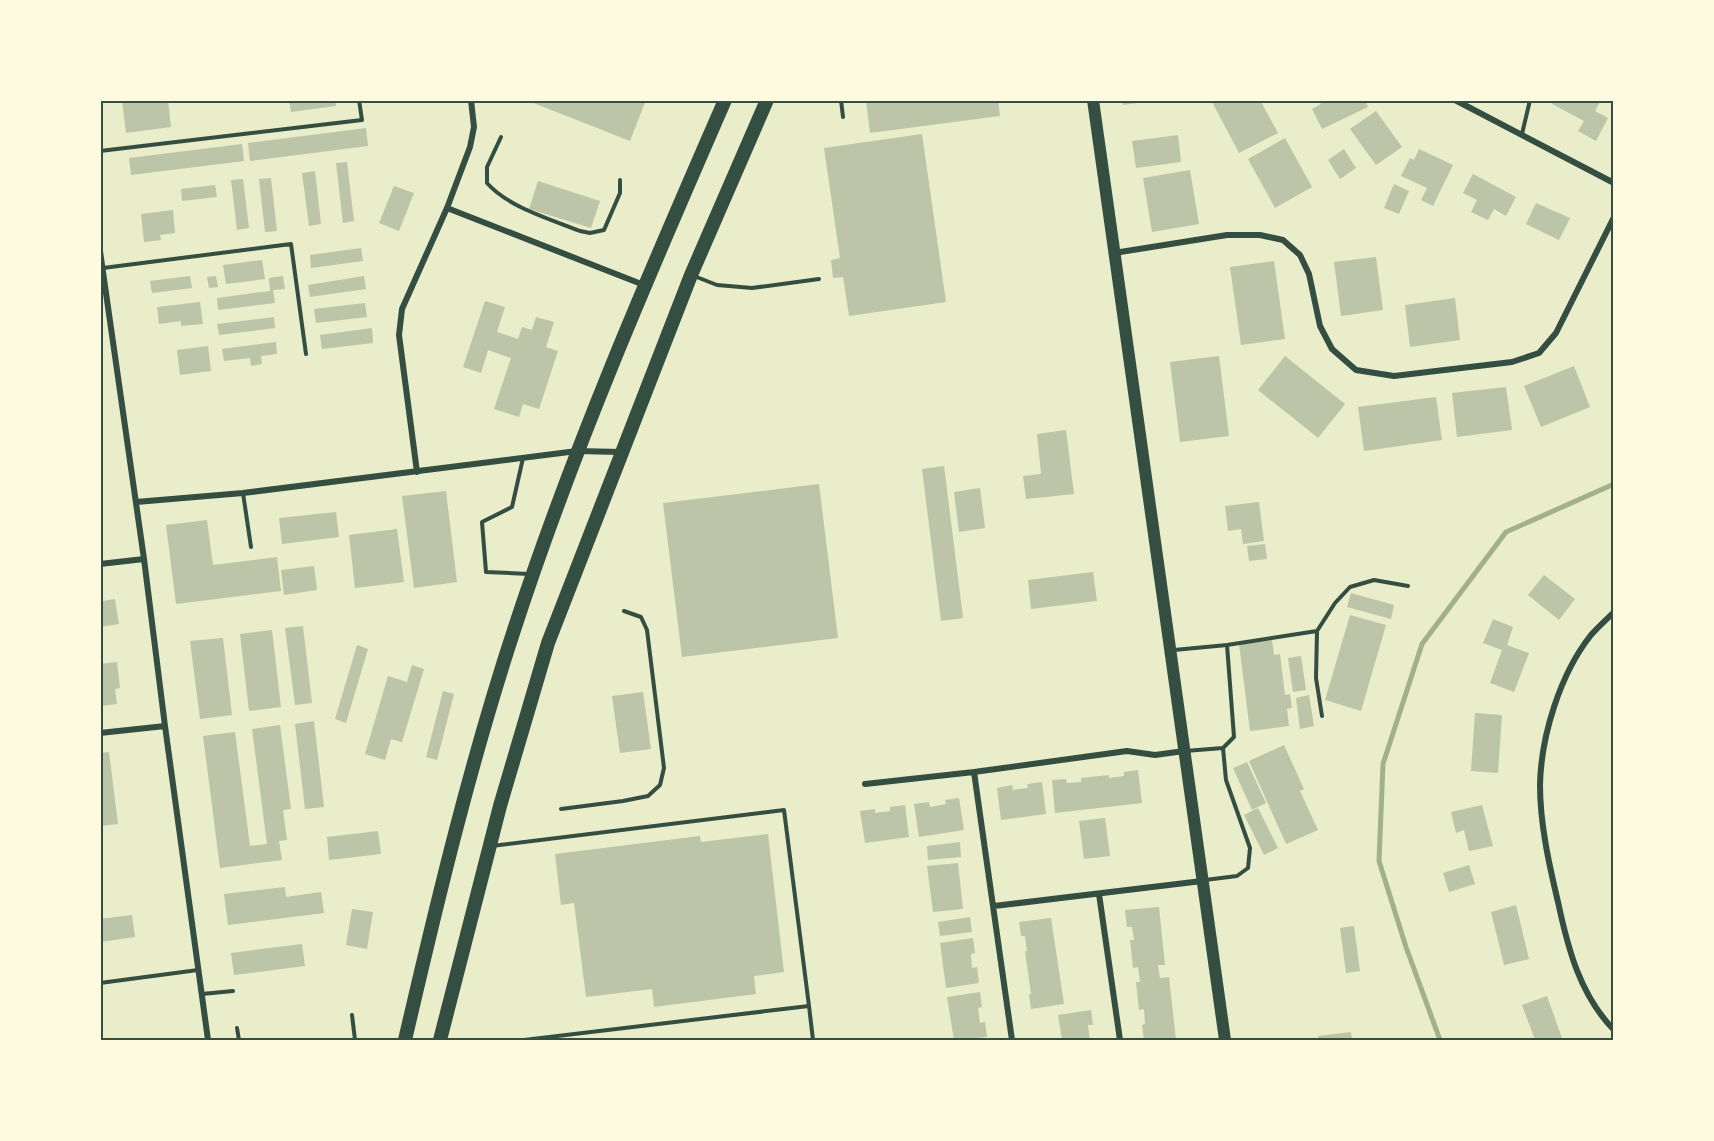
<svg xmlns="http://www.w3.org/2000/svg" width="1714" height="1141" font-family="Literata,serif">
<rect width="100%" height="100%" fill="#e9edc9"/>
<g fill="none" stroke-linecap="round" stroke-linejoin="round">
<path stroke="#a3b18a" stroke-width="5" d="M1440 1040 1406 947 1379 861 1383 764 1422 644 1506 532 1614 484"/>
</g>
<path fill="#bcc5a7" d="M122 100H168L171 127 126 133Z
M289 100H335L336 106 291 112Z
M526 100H646L630 141Z
M866 100H998L1000 116 870 133Z
M1122 100H1145V102L1123 105Z
M1211 100H1260L1278 133 1239 153Z
M1319 100H1365L1368 107 1322 129 1312 109 1321 104Z
M1554 100H1601L1595 111 1608 118 1596 141 1578 131 1584 121 1552 104Z
M1376 111 1402 147 1376 165 1350 129Z
M366 128 368 146 250 161 248 143Z
M922 134 946 302 849 316 843 277 833 278 831 260 840 258 824 148Z
M1178 135 1181 162 1136 168 1132 141Z
M1285 138 1312 187 1275 208 1248 159Z
M242 144 244 161 131 175 129 158Z
M1344 149 1356 168 1340 179 1328 160Z
M1419 149 1453 165 1433 206 1421 200 1427 188 1401 176 1410 158 1414 160Z
M347 162 354 221 343 223 336 163Z
M1190 170 1199 224 1152 232 1143 178Z
M315 171 321 224 309 226 302 173Z
M1473 174 1516 197 1506 216 1494 209 1488 220 1471 212 1477 200 1463 193Z
M271 178 277 231 265 232 259 179Z
M243 179 249 228 237 230 231 180Z
M538 181 600 201 591 228 529 209Z
M1394 184 1409 191 1399 214 1384 208Z
M215 185 217 197 182 201 181 189Z
M394 186 414 193 399 231 379 223Z
M1536 203 1570 218 1559 240 1526 224Z
M173 210 175 233 160 235 161 240 144 242 141 214Z
M361 248 363 261 311 268 310 255Z
M1376 257 1383 310 1341 316 1334 262Z
M262 260 265 279 226 284 223 265Z
M1274 261 1285 339 1241 345 1230 267Z
M190 276 192 288 152 293 150 281Z
M216 276 218 287 209 288 207 277Z
M283 276 285 289 273 290 275 303 218 310 217 298 270 291 269 278Z
M364 276 366 289 310 297 308 285Z
M1455 298 1460 340 1410 347 1405 305Z
M485 301 505 307 497 332 518 339 522 327 532 330 536 317 554 322 546 347 558 351 539 409 523 404 519 417 494 409 511 358 488 350 481 373 463 367Z
M200 302 203 324 181 326V321L159 324 157 307Z
M365 303 367 317 316 323 314 309Z
M274 317 275 328 219 335 217 324Z
M372 328 373 343 322 349 320 335Z
M276 342 277 354 261 356 262 364 251 366 250 358 224 361 222 349Z
M208 346 211 371 180 375 177 350Z
M1219 356 1229 436 1180 442 1170 362Z
M1285 356 1345 404 1318 438 1258 390Z
M1574 366 1590 407 1541 427 1524 386Z
M1506 387 1512 430 1457 437 1452 393Z
M1436 397 1442 440 1364 451 1358 407Z
M1066 430 1074 494 1026 499 1023 476 1041 474 1037 434Z
M944 466 963 618 941 621 922 469Z
M819 484 838 638 682 657 663 503Z
M980 488 985 528 959 532 954 492Z
M446 491 457 582 414 588 402 496Z
M1259 502 1264 541 1243 544 1241 529 1228 531 1225 506Z
M336 512 339 537 282 544 279 518Z
M207 520 213 565 277 557 281 591 176 604 166 525Z
M397 529 404 582 355 588 349 535Z
M1265 544 1267 559 1249 561 1247 546Z
M314 566 317 590 284 595 281 570Z
M1093 572 1097 601 1031 609 1028 580Z
M1544 575 1575 599 1559 620 1528 595Z
M100 592H102L103 601 115 599 119 624 100 627Z
M1351 593 1394 605 1391 619 1347 607Z
M1350 615 1386 625 1361 711 1325 700Z
M1493 619 1513 627 1507 645 1529 653 1514 692 1490 683 1502 650 1483 643Z
M303 626 312 703 295 705 285 628Z
M272 630 281 707 249 711 240 634Z
M223 638 232 715 200 719 190 641Z
M1272 640 1274 655 1280 654 1285 695 1290 694 1292 708 1287 709 1289 726 1250 731 1239 644Z
M357 645 368 649 346 723 335 719Z
M1301 656 1306 690 1293 692 1288 658Z
M117 662 120 688 115 689 117 704 100 706V664Z
M412 665 424 669 402 742 391 739 385 760 365 754 388 676 407 682Z
M443 691 454 694 437 760 426 757Z
M643 692 651 749 620 753 612 696Z
M1309 695 1314 726 1300 729 1296 698Z
M1475 713 1502 715 1498 773 1471 771Z
M314 721 324 807 305 809 295 724Z
M280 725 291 809 283 810 287 840 279 841 282 860 220 868 203 736 235 732 250 846 267 844 252 729Z
M1284 745 1304 789 1300 791 1318 830 1286 844 1249 761Z
M109 752 118 824 100 826V753Z
M1247 762 1266 803 1252 810 1233 768Z
M1138 770 1142 803 1055 813 1052 780 1066 779 1067 783 1081 782V778L1109 775V778L1124 776V772Z
M1042 782 1046 814 1001 820 997 788 1012 785 1013 790 1028 788 1027 784Z
M959 798 964 830 919 837 914 804 929 802 930 807 946 804 945 800Z
M905 805 909 837 865 843 860 811 875 809V813L890 811V807Z
M1482 805 1493 846 1469 851 1464 830 1456 833 1451 812Z
M1258 808 1278 848 1264 855 1244 815Z
M1105 818 1110 856 1084 859 1079 821Z
M378 831 381 854 329 860 327 837Z
M768 834 784 972 754 976 756 994 654 1007 652 989 586 997 574 903 561 905 555 854 700 836 701 842Z
M960 842 961 857 928 860 927 846Z
M958 863 963 909 933 912 927 866Z
M1469 865 1475 884 1449 892 1443 873Z
M285 887 286 897 321 892 324 913 228 925 224 894Z
M1516 905 1529 959 1504 965 1491 912Z
M1159 907 1165 965H1158L1160 978 1169 977 1176 1040H1144L1142 1025 1145 1024 1144 1009 1139 1010 1136 982H1140L1138 967 1133 968 1130 940H1134L1132 927H1127L1125 910Z
M352 909 373 912 367 949 346 945Z
M132 915 135 937 100 942V919Z
M970 917 972 932 940 936 938 922Z
M1051 918 1064 1004 1031 1009 1029 994H1031L1025 951H1027L1025 936H1021L1019 922Z
M1354 926 1360 971 1346 973 1340 928Z
M973 938 975 953 971 954 972 968 977 967 979 983 946 988 940 943Z
M302 944 305 966 234 975 231 953Z
M980 992 982 1007 978 1008 980 1023 985 1022 987 1037 954 1040 947 997Z
M1547 996 1562 1038 1553 1040H1535L1522 1005Z
M1091 1010 1093 1025H1088L1090 1040H1062L1058 1015Z
M1351 1032 1352 1040H1319L1318 1036Z"/>
<g fill="none" stroke-linecap="round" stroke-linejoin="round">
<path stroke="#344e41" stroke-width="4" d="M841 100 843 117
M1522 134 1530 100
M501 137 487 167V183C508 207 550 219 580 231L590 233 604 230 620 193V180
M100 151 362 120 359 100
M103 268 291 244 306 354
M694 276 717 285 752 288 819 279
M523 458 512 507 482 522 486 572 529 574
M243 493 251 547
M1174 650 1227 645 1317 631
M1322 716 1316 678 1317 631 1335 603 1350 587 1374 580 1408 586
M1185 751 1223 748 1234 737 1227 645
M561 809 623 801 648 796 660 785 664 768 647 630 641 617 624 611
M492 846 784 810 809 1006
M1205 880 1237 876 1248 868 1250 848 1226 780 1223 748
M100 983 198 970
M202 994 233 991
M352 1015 355 1040
M237 1028 239 1040
M524 1040 809 1006 813 1040"/>
<path stroke="#344e41" stroke-width="6" d="M1455 100 1614 183
M447 208 644 285
M100 251 144 559 165 726 208 1040
M1114 253 1227 235H1260L1283 240 1300 255 1309 274 1320 326 1332 349 1356 370 1394 376 1512 362 1539 353 1556 333 1614 217
M417 472 399 335 402 309 447 208 470 147 474 127 471 100
M136 502 243 493 577 451 621 452
M100 564 144 559
M1614 612C1606 620 1598 627 1591 635 1560 674 1541 736 1540 785 1540 824 1549 864 1558 902 1568 949 1580 995 1614 1030
M100 733 165 726
M974 772 1012 1040
M865 784 974 772 1127 751 1155 755 1184 751
M1099 894 1120 1040
M994 906 1202 881"/>
<path stroke="#344e41" stroke-width="12" d="M1093 100 1225 1040"/>
<path stroke="#344e41" stroke-width="14" d="M405 1040C437 902 470 764 514 630 573 449 649 274 725 100
M440 1040 500 806 548 643 691 275 767 100"/>
</g>
<rect width="1714" height="1141" fill="none" stroke="#fefae0" stroke-width="204"/>
<rect x="102" y="102" width="1510" height="937" fill="none" stroke="#344e41" stroke-width="2"/>
</svg>
